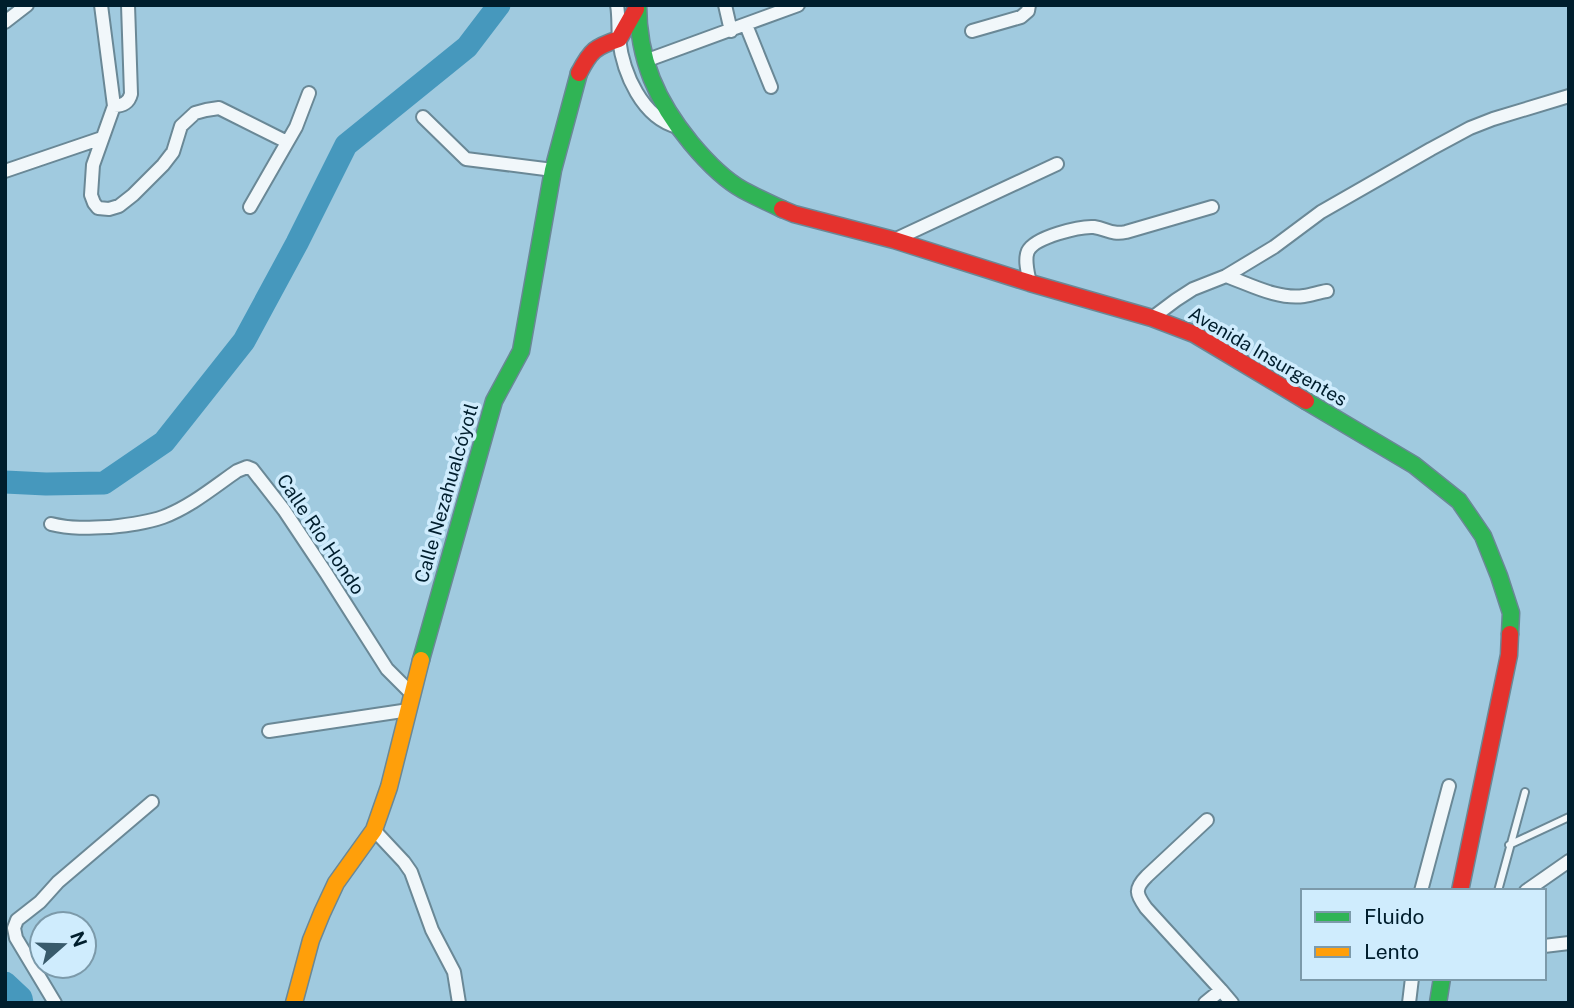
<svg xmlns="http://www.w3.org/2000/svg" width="1574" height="1008" font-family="'Public Sans',sans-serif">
<rect width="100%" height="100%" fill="#a0cadf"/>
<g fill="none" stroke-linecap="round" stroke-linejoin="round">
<path stroke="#4698bd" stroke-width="23" d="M5 482 46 484 104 483 164 442 244 341 297 243 346 145 467 47 499 5
M5 983 21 998 22 1003"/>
<defs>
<path id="lane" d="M1509 845 1569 817
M1498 891 1525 792"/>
<path id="street" d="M101 5 114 106 93 165 91 195 94 203 98 208 109 209 119 206 133 195 163 165 173 152 181 126 195 113 206 110 219 108 287 142
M617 5C619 16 618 28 619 39 623 73 642 118 678 127
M725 5 731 31
M5 22 27 5
M746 25 771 87
M972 31 1021 17 1028 11 1029 5
M645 61 798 5
M114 106C123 106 129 102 131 94L128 5
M423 117 466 159 553 170
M5 171 102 138
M250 207 296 127 309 93
M894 240 1057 164
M1226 276C1249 284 1278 300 1304 296 1312 295 1319 292 1327 291
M1030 283C1028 273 1024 260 1028 251 1035 237 1080 226 1094 227 1107 229 1112 235 1126 232L1212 207
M1152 318 1176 300 1193 289 1226 276 1274 247 1321 212 1431 149 1470 128 1493 119 1569 96
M51 524C71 529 89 528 110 527 128 525 146 523 163 517 190 507 214 487 237 471L247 467 252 469 284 510 326 573 387 669 412 694
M269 731 409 710
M1207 820 1147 876C1134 889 1136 894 1146 908L1221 990
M374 830 404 862 411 872 432 930 454 972 459 1003
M1421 891 1449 786
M1526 891 1569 861
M1544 946 1569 943
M55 1003 16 938 14 928 17 920 40 902 58 882 152 802
M1205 1003 1221 990 1232 1003
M1409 1003 1412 978"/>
<path id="fast" d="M638 5C638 59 657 102 691 143 706 161 723 179 743 190 756 197 769 203 782 209
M1306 401 1414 465 1459 501 1483 536 1499 576 1511 613 1510 634
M421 660 494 401 521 351 553 170 579 73
M1438 1003 1442 978"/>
<path id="slow" d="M294 1003 311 940 322 913 336 883 374 830 389 787 421 660"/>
<path id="jam" d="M579 73C591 50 595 47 619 39L636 9
M782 209 794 214 894 240 1030 283 1152 318 1194 334 1306 401
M1460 891 1509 655 1510 634"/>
</defs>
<use href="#lane" stroke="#6a8896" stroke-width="10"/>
<use href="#street" stroke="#6a8896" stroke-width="16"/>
<use href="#fast" stroke="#6a8896" stroke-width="19"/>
<use href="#slow" stroke="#6a8896" stroke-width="19"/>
<use href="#jam" stroke="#6a8896" stroke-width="19"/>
<use href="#lane" stroke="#f1f7fa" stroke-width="6"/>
<use href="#street" stroke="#f1f7fa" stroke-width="12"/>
<use href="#fast" stroke="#30b455" stroke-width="16"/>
<use href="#slow" stroke="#ff9f0a" stroke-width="16"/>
<use href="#jam" stroke="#e5322d" stroke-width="16"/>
</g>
<g text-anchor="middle" stroke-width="7" stroke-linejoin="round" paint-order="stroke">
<g font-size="19" fill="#001e2d" stroke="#cfecfd">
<text transform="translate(1268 356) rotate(30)" y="7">Avenida Insurgentes</text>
<text transform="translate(446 493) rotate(-74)" y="7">Calle Nezahualcóyotl</text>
<text transform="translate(321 534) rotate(56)" y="7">Calle Río Hondo</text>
</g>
</g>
<rect width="1574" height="1008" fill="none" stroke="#001e2d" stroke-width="14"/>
<rect x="1301" y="889" width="245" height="91" fill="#cfecfd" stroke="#7c9aaa" stroke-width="2"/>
<rect x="1315" y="912" width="35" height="10" fill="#30b455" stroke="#7c9aaa" stroke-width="2"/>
<text x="1364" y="924" font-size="21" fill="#001e2d">Fluido</text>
<rect x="1315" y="947" width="35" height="10" fill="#ff9f0a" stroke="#7c9aaa" stroke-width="2"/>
<text x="1364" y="959" font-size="21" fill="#001e2d">Lento</text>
<g transform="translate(63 945) rotate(70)"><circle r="33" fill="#cfecfd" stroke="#7c9aaa" stroke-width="2"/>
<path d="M0-5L12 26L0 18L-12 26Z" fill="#385a6b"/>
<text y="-10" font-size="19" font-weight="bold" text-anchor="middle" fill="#001e2d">N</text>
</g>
</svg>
